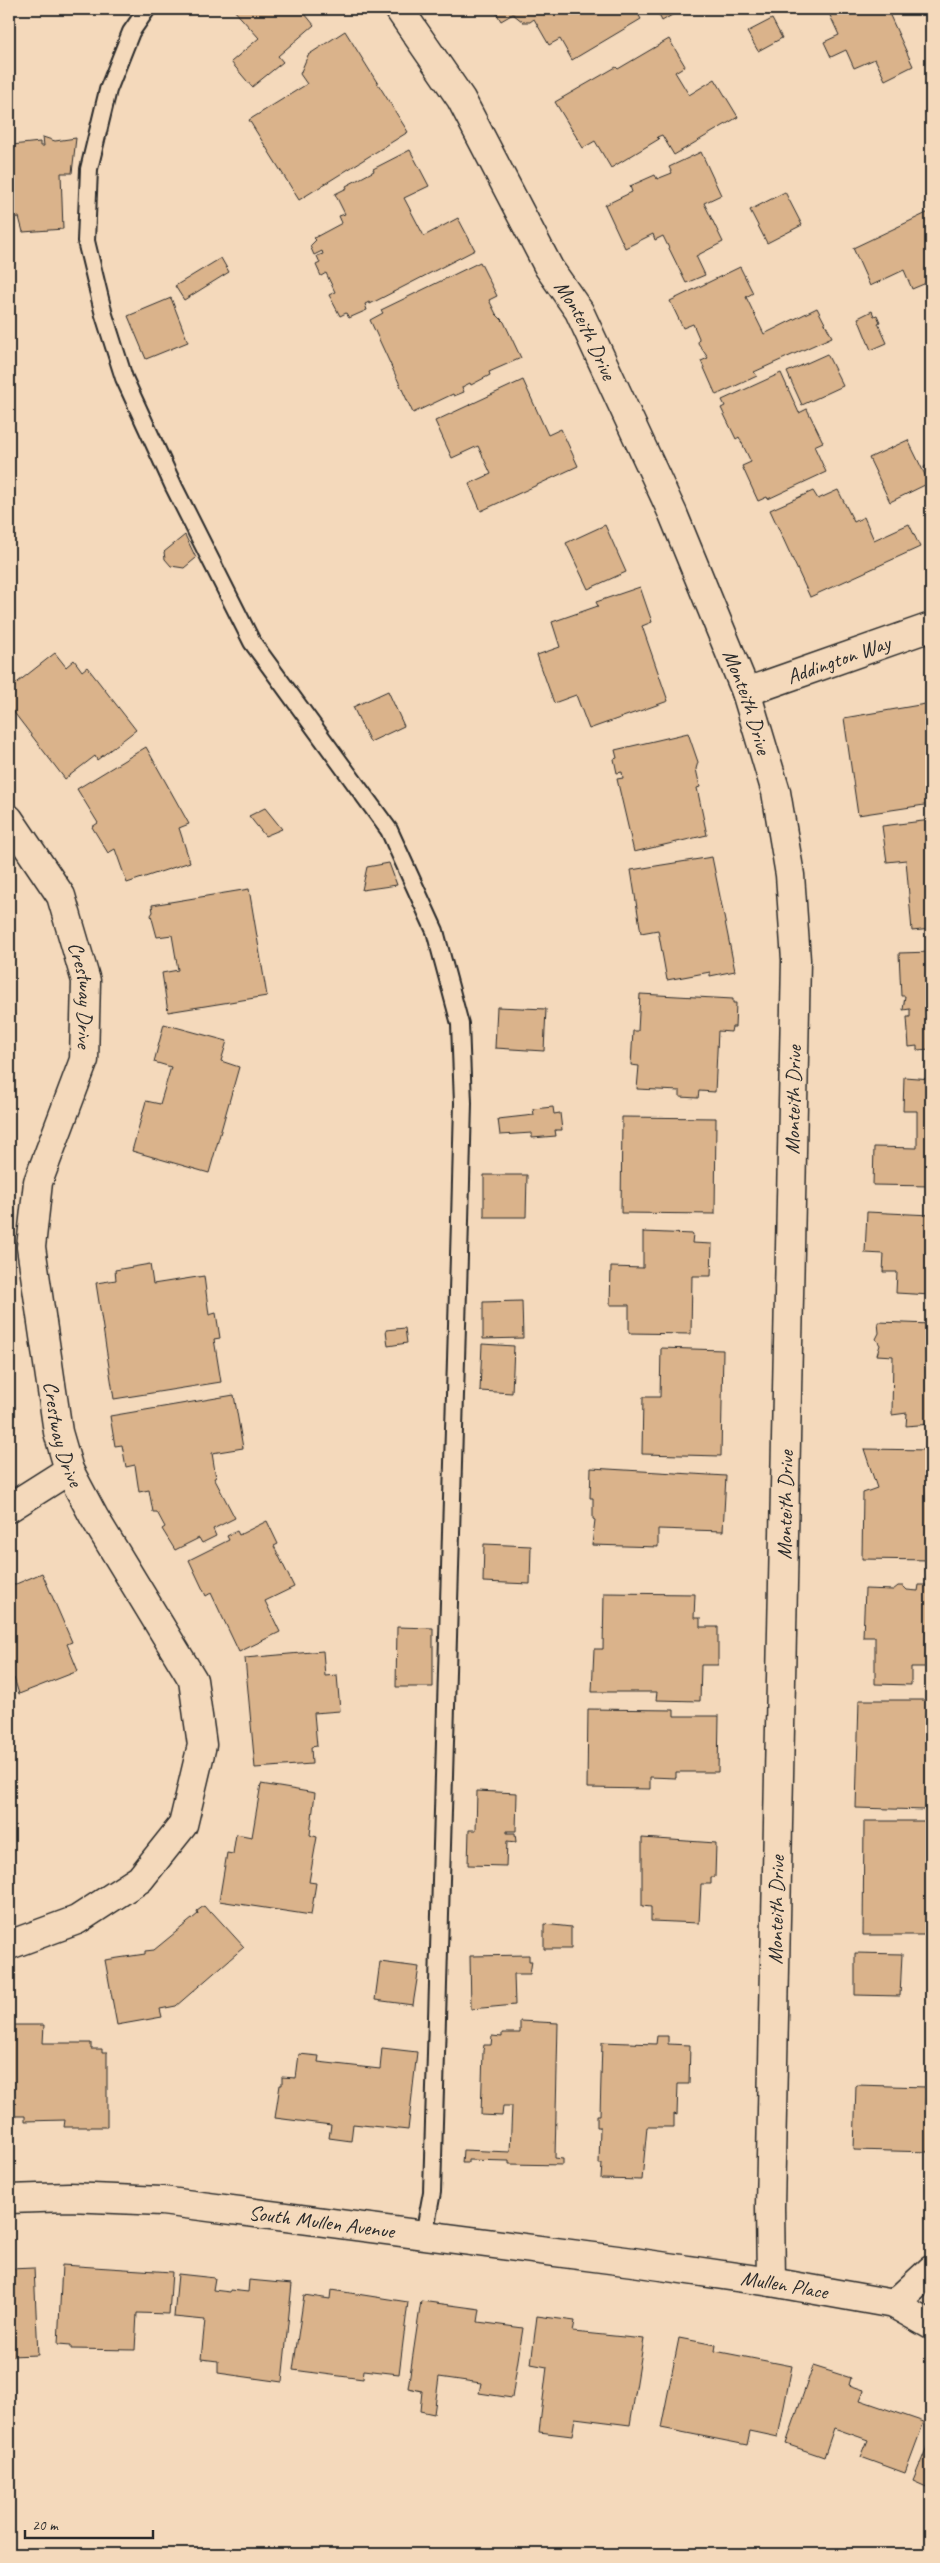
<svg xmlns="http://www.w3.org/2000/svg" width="940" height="2563" font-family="Caveat,sans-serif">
<rect width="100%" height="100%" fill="#f4d9bb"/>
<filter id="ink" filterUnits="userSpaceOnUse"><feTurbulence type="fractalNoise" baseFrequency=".02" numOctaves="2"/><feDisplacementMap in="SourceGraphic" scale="10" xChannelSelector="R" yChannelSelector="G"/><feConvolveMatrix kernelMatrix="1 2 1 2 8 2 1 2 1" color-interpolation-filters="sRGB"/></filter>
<g filter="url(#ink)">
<path fill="#dab38b" stroke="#2b2b2b" d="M233 9H301L314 25 278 56 283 62 252 87 231 62 259 38Z
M494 9H584L587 14 595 9H635L641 19 572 60 560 39 549 45 534 19 530 22H523L513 14 501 21Z
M656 9H682L662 21Z
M827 9H887L913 66 885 80 875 59 854 68 846 50 831 57 824 42 839 35Z
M772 19 782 38 758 51 747 32Z
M345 31 408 132 299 200 249 120 307 84 300 74 308 55Z
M669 39 685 66 675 72 689 95 715 79 738 117 674 155 662 135 657 137 659 139 611 168 595 141 583 148 555 102 616 67 618 69Z
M43 137 55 141 76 138 72 173H61L63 229 23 232 19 217 9 218V149L12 145 40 142V146H44Z
M410 150 429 186 404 198 424 236 458 218 475 250 370 304 369 302 365 304 367 310 349 318 346 313 340 316 329 295 335 292 326 273 321 276 316 265 320 263 317 256 323 254 322 251 314 255 310 246 316 240 314 238 342 223 339 216 345 214 335 194 347 188 346 186 374 171 373 169Z
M701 152 721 195 704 203 723 242 696 256 705 275 686 283 663 236 655 240 653 234 625 248 605 205 632 192 630 186 655 175 657 179 672 173 669 167Z
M785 192 802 225 767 243 750 210Z
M931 211V281L912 289 904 270 870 286 853 248Z
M221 258 229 272 184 300 175 286Z
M480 262 497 296 489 300 496 314 504 322 521 358 489 372 490 375 471 385 470 383 462 387 464 392 454 396 453 394 413 413 370 320 383 313 381 310Z
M740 267 753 293 746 297 764 334 817 308 832 337 754 372 757 376 716 395 701 361 708 358 698 343 699 338 693 324 683 328 670 301Z
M171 298 188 342 146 359 128 316Z
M872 311 874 316 877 315 880 322 878 323 887 343 871 350 858 318Z
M827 354 843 386 802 405 787 372Z
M781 373 799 413 807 409 823 442 814 446 826 472 768 499 767 497 758 501 742 466 751 462 739 437 736 439 721 408 725 406 722 400Z
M523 380 548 435 561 429 578 466 481 511 469 484 491 474 478 446 452 458 435 421Z
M908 440 929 483 890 502 869 458Z
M931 463V482L924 467Z
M838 490 854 522 864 517 874 540 909 524 920 547 810 597 770 510 813 491 818 499Z
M605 525 626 572 588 589 566 543Z
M185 535 196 558 184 568 171 566 165 559 164 552Z
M640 587 652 622 642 626 668 701 589 729 576 695 554 703 537 655 560 647 552 622 598 606 596 602Z
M55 653 66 667 74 660 82 671 87 667 136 730 97 760 95 756 65 779 9 706V689Z
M388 691 404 726 370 742 353 707Z
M931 703V804L858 815 844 718Z
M688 733 698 762 696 769 700 787 697 788 707 835 634 852 617 779 623 778 622 772 617 773 614 759 617 758 615 750Z
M146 747 189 824 179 828 190 862 127 883 115 849 108 853 92 827 98 823 77 789Z
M265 808 282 829 265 836 249 816Z
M931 820V929L912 931 906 860 887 862 882 826Z
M712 857 735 971 710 976V972L667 980 658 930 641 933 631 870Z
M389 863 397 885 362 890 367 867Z
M249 889 267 996 168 1012 162 973 178 970 172 935 157 937 151 915 153 912 152 905Z
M931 952V1049L917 1050V1046L909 1047 907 1017H910V1009L903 1010 905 996H901L899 953Z
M640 994 733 999V1003H736L735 1027H732L731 1032 718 1031 715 1092 699 1091 698 1098 680 1097V1091L637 1089 639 1066 631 1065 633 1031H638Z
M497 1007 546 1009 544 1051 495 1048Z
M164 1024 227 1041 221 1061 239 1067 209 1173 132 1151 146 1101 160 1104 171 1067 154 1062Z
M904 1077 931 1079V1186L873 1185 874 1147 917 1148V1111H903Z
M553 1107 554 1114 560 1113 562 1130H555L556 1136 532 1138V1133L500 1135 498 1119 534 1115 533 1109Z
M622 1117 716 1118 715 1214 621 1213Z
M484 1175H527L526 1217H484Z
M867 1212 931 1215V1295L896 1293 897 1272H883L884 1254 865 1253Z
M643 1232 693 1234 692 1243 712 1244 711 1276H692L691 1334 629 1333V1305H610L611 1267 643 1268Z
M150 1264 153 1284 204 1276 209 1315 216 1313 220 1338 214 1339 221 1382 114 1399 96 1283 116 1280 115 1270Z
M522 1301 523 1338 483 1339V1302Z
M878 1322 931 1324V1424L906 1426 907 1413 892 1415 893 1356 877 1355 880 1345 876 1339 879 1333Z
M405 1328 407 1343 388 1346 386 1330Z
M482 1344 514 1346 512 1393 480 1391Z
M661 1348 723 1350 721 1456 642 1454 643 1397H660Z
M234 1395 243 1448 212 1453 216 1478H214L235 1518 213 1529 216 1536 202 1543 199 1538 175 1550 162 1529 165 1527 157 1512H153L149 1490 139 1492 135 1465 126 1467 122 1445 115 1446 110 1416Z
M864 1449 931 1450V1560L862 1559 863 1493 877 1488Z
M591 1468 726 1476 723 1531 658 1529V1547L592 1545 595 1520 593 1519V1498H590Z
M267 1521 278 1544 274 1546 294 1587 265 1601 280 1632 239 1652 211 1593 206 1596 189 1560 229 1540 227 1536 237 1531 239 1535Z
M484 1544 531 1546 530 1584 483 1582Z
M42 1573 72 1642 67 1644 78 1671 19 1694 14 1678 9 1682V1587Z
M919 1585H930L929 1591H931V1667H911V1685L875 1684V1637H863L865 1589 893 1590 898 1586H903L907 1590 918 1591Z
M604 1593 695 1594 694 1618H700V1627H718V1665H701L700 1701 656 1700 657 1692H592L594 1649H603Z
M397 1627 433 1628V1687H396Z
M323 1651 325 1676 337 1675 340 1711 314 1713 317 1746 311 1747 312 1764 255 1768 245 1658Z
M859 1700H931V1803H926V1810L856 1808Z
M588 1709 674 1710V1716H719L718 1772H676V1778L650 1777V1789L587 1788Z
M261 1784 315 1793 310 1835 317 1837 309 1882 316 1883 311 1915 219 1901 227 1853 233 1854 236 1834 252 1837Z
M477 1791 517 1793 516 1831H507V1833H515L516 1842 507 1841 506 1866 468 1865 469 1830H476Z
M864 1821H931V1935H863Z
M642 1838 716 1843 715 1877H711V1884H701L699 1923 651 1921V1907L642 1906Z
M204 1906 210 1913 212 1912 244 1947 176 2006 160 2009 162 2017 117 2025 105 1960 145 1954V1951L154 1950 198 1914 197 1911Z
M544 1924 571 1927V1949H544Z
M855 1953 902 1954 900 1996 855 1995Z
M529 1955V1961H532L530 1974H514L515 2005 471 2009 470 1956Z
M380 1962 419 1967 413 2005 375 2000Z
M520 2021 558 2023 555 2158 563 2159V2165L509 2164V2161L468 2160V2163H462L463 2150 510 2152 512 2106H503L502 2116 481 2115 483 2051 484 2045H491L492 2036 502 2037V2033H520Z
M9 2025H44L43 2043H91V2049H102V2052H107V2127H64L65 2120 25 2121V2116H9Z
M657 2036H668V2044L690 2045 689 2084H678L677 2115 674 2114V2127H647L642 2180 601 2179 602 2164H599L600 2127H597V2115H600L602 2042 656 2044Z
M382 2048 417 2052 408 2130 353 2124 351 2141 329 2138 331 2125 275 2118 280 2085H282V2077L296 2078 299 2054 319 2056 318 2062 380 2069Z
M856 2085 926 2087 925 2105H931V2152L854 2150Z
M62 2265 172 2272 169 2314 137 2313 135 2350 71 2349V2345L58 2344Z
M34 2268 38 2355 9 2356V2269Z
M178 2274 215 2278 213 2290 230 2292V2290L248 2292 249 2280 292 2284 282 2382 218 2373V2361L201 2359 205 2320 174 2317Z
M331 2290 408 2302 399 2374 364 2370 363 2379 293 2370 304 2295 330 2299Z
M421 2301 480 2309 478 2322 523 2328 512 2398 479 2393 481 2383 439 2377 434 2414 420 2411 422 2391 408 2388Z
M537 2316 575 2321 573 2332 644 2339 630 2425 575 2418 572 2436 539 2432 547 2367 531 2364Z
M679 2338 716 2345 715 2351 792 2366 778 2437 750 2431 747 2445 661 2428Z
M813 2366 851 2378 849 2385 864 2390 860 2400 924 2422 905 2473 861 2457 868 2440 834 2428 824 2457 786 2444Z
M931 2437V2489L913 2481Z
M224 2548 257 2554H223Z"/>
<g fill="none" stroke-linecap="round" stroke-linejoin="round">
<defs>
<path id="lane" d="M147 9 131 32 108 90 89 169 86 241 104 315 124 378 174 487 252 642 389 830 435 931 460 1024 463 1103 460 1221 432 2192 424 2235"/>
<g id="street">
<path id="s1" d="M399 9 461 99 549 268 579 311 673 514 746 692 776 792 790 875 796 960 770 2207 771 2282"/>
<path id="s2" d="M746 692 931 627"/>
<path id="s3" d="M9 819 61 896 86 981 84 1060 38 1182 31 1247 58 1432 69 1470 94 1517 193 1680 202 1745 183 1825 140 1879 77 1920 9 1945"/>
<path d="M9 1508 69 1470"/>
<path id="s4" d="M9 2199 69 2197 162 2201 633 2262 771 2282 894 2304 931 2325"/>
<path d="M894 2304 931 2270"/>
</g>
</defs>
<use href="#lane" stroke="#2b2b2b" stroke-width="20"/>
<use href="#street" stroke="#2b2b2b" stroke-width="31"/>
<use href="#lane" stroke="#f4d9bb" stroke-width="16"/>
<use href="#street" stroke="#f4d9bb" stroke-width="28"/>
</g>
</g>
<g text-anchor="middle" stroke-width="4.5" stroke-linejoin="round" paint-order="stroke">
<g font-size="21" fill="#2b2b2b" stroke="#f4d9bb">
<text dy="7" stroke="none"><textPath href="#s1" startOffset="372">Monteith Drive</textPath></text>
<text dy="7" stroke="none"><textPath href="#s2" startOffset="98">Addington Way</textPath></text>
<text dy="7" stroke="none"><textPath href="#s1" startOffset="778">Monteith Drive</textPath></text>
<text dy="7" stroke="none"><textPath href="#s3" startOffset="195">Crestway Drive</textPath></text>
<text transform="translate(793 1100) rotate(-89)" y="7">Monteith Drive</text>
<text dy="7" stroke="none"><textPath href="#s3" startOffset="646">Crestway Drive</textPath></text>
<text transform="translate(785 1505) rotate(-89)" y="7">Monteith Drive</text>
<text transform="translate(776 1910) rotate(-89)" y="7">Monteith Drive</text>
<text dy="7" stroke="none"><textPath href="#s4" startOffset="314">South Mullen Avenue</textPath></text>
<text dy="7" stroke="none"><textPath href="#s4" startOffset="781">Mullen Place</textPath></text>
</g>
</g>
<rect width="940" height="2563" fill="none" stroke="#f4d9bb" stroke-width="30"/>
<rect x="15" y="15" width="910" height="2533" fill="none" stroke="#2b2b2b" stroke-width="2" filter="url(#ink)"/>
<path d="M25 2530v8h128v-8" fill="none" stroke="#2b2b2b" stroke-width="2.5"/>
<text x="32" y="2530" font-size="15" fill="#2b2b2b" stroke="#f4d9bb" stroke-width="4" paint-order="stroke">20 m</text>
</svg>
